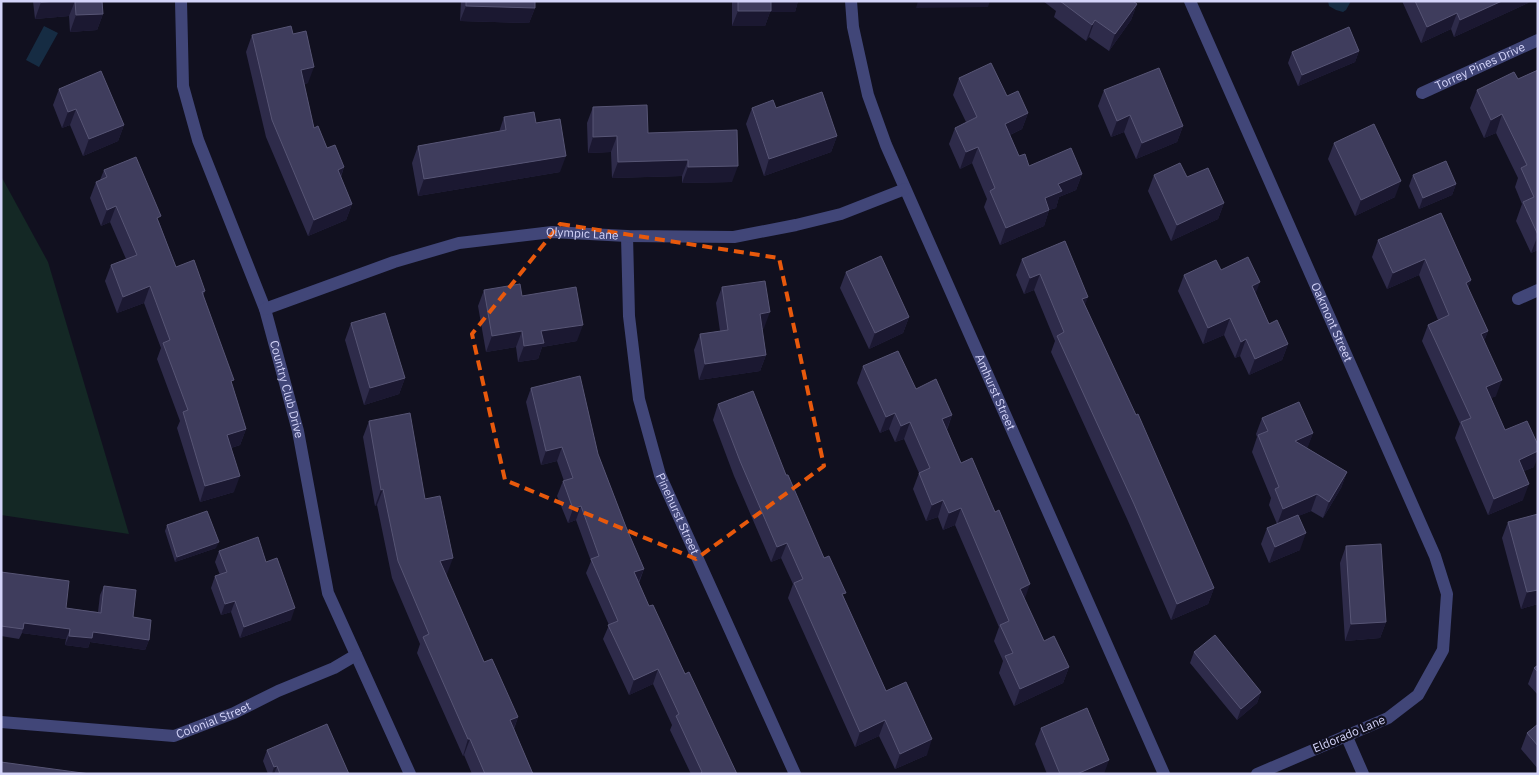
<svg xmlns="http://www.w3.org/2000/svg" width="1539" height="775" font-family="'IBM Plex Sans',sans-serif">
<rect width="100%" height="100%" fill="#11101f"/>
<path fill="#142825" d="M1 176 48 262 129 534 1 515Z"/>
<path fill="#162c43" d="M1328 1H1351L1346 10 1343 12 1336 10 1329 6Z
M44 26 58 33 39 67 26 60Z"/>
<g fill="none" stroke-linecap="round" stroke-linejoin="round">
<g stroke="#414678" stroke-width="12">
<path id="s1" d="M181 1 183 86 198 140 265 309 298 431 328 593 410 774"/>
<path id="s2" d="M851 1 853 27 868 95 886 145 1164 774"/>
<path id="s3" d="M1190 1 1435 556 1447 594 1443 650 1418 695 1388 718 1257 774"/>
<path id="s4" d="M1422 93 1538 40"/>
<path id="s5" d="M627 236 629 316 639 399 660 475 795 774"/>
<path d="M1518 299 1538 290"/>
<path id="s6" d="M265 309 394 262 459 243 552 232 627 236 734 237 796 225 841 214 905 189"/>
<path id="s7" d="M1 722 174 736 234 713 278 691 334 668 356 655"/>
<path d="M1346 735 1363 774"/>
</g>
</g>
<path fill="#2e2b4a" d="M33 1H102L103 14 97 30 70 32 69 16 35 19Z
M461 1H535V8L529 23 460 21Z
M732 1H798L795 12H770L765 26H732Z
M1043 1H1133L1137 4 1131 20 1109 51 1089 37 1086 41 1054 17 1056 11Z
M1402 1H1529L1528 3 1454 37 1451 29 1421 43Z
M293 34 308 83 304 84 314 128 327 148 344 167 341 177 352 204 346 220 308 236 266 137 246 52 252 35Z
M1359 51 1355 62 1298 86 1288 63 1292 52Z
M1538 70V250L1531 253 1516 221 1522 204 1515 187 1518 178 1496 133 1484 138 1470 108 1477 90 1518 79Z
M959 78 1007 96 1028 113 1022 129 1010 135 1019 156 1029 166 1082 174 1076 190 1059 197 1056 208 1049 210 1044 226 1000 245 984 207 987 199 972 163 960 169 949 144 955 128 966 122 953 95Z
M59 89 124 125 118 141 83 156 70 125 62 128 53 105Z
M1104 90 1183 126 1177 142 1136 159 1124 132 1111 137 1098 106Z
M593 107 648 133 732 182 682 183V176L612 178 611 152 588 153 587 123Z
M752 108H776L837 136 831 152 764 176 746 124Z
M504 117 536 123 560 172 418 196 412 163 418 146 499 132Z
M1334 143 1395 197 1355 216 1328 159Z
M104 170 159 222 176 267 205 291 203 296 232 384 246 429 240 445 231 448 234 492 200 502 177 428 180 421 157 359 161 348 144 303 117 313 105 281 111 265 126 259 110 222 101 226 90 198 96 182 100 180Z
M1154 175 1187 177 1224 203 1218 219 1171 241 1148 191Z
M1413 175 1456 184 1452 195 1419 209 1409 186Z
M1441 213 1471 280 1468 288 1488 331 1484 341 1496 396 1491 398 1505 430 1534 467 1524 471 1523 500 1488 515 1455 438 1460 424 1422 341 1428 325 1438 320 1419 275 1387 289 1372 257 1378 240Z
M1022 259 1085 305 1214 588 1208 604 1171 620 1128 521 1051 352 1055 341 1034 290 1024 294 1016 275Z
M1221 270 1256 294 1269 324 1288 344 1282 360 1249 375 1240 356 1235 358 1224 335 1203 344 1178 291 1184 275Z
M846 272 909 317 903 333 869 349 840 288Z
M722 287 764 328 762 329 766 355 760 371 699 380 694 350 700 334 720 331 716 303Z
M484 290 522 296 577 341 542 347 538 359 518 362 516 347 486 352 478 306Z
M351 323 405 378 399 394 364 405 345 340Z
M863 366 916 389 952 415 947 430 961 463 1044 641 1069 667 1063 683 1014 706 999 673 1003 661 994 641 999 627 955 525 943 530 938 517 926 521 913 489 919 473 904 439 895 442 889 429 880 433 857 383Z
M531 388 598 454 626 527 644 569 639 583 649 606 737 774H691L670 730 672 725 653 684 629 695 603 639 609 625 586 573 591 561 576 520 568 523 557 496 563 481H564L557 461 541 465 526 402Z
M718 404 786 475 824 558 844 598 886 691 927 755 895 769 879 736 855 747 788 598 793 584 781 558 771 562 734 476 713 420Z
M1262 418 1313 433 1307 448 1347 472 1341 488 1323 518 1311 511 1298 516 1300 550 1269 563 1261 544 1267 528 1277 524 1269 505 1271 498 1252 452 1257 437 1256 434Z
M369 421 425 499 447 574 446 575 484 662 518 717 514 729 533 774H472L464 755 463 756 417 653 420 644 392 578 377 505 375 506 363 437Z
M1508 522 1538 604 1521 609 1502 538Z
M167 525 216 548 175 562 165 531Z
M1346 546 1386 622 1380 638 1345 641 1340 563Z
M219 551 266 562 291 620 240 638 231 612 221 615 211 588 215 576 220 575 215 562Z
M1 572 66 608 98 612 100 595 104 586 133 617 149 640 145 650 90 642 88 648 65 645 66 639 22 633 19 639 1 636Z
M1194 652 1261 692 1257 703 1237 720 1190 663Z
M1538 665V695L1528 684 1534 668Z
M1538 724V769L1521 749 1527 733Z
M1041 728 1104 774H1047L1035 744Z
M267 750 349 774H268L263 761Z"/>
<path fill="#1b1831" d="M59 1H75L69 16 35 19 41 2Z
M370 1H391L370 2Z
M769 1H798L795 12H770L765 26H732L738 11Z
M918 1H990L988 7 916 8Z
M1502 1H1529L1528 3 1454 37 1460 20Z
M1137 4 1131 20 1109 51 1115 34Z
M466 6 535 8 529 23 460 21Z
M1457 13 1451 29 1421 43 1427 27Z
M103 14 97 30 70 32 76 15Z
M1095 20 1089 37 1086 41 1092 25Z
M1359 51 1355 62 1298 86 1302 75Z
M314 67 308 83 295 86 301 70Z
M76 109 70 125 62 128 68 112Z
M1028 113 1022 129 999 140 1005 124Z
M1502 114 1496 133 1484 138 1491 120Z
M1130 115 1124 132 1111 137 1117 121Z
M124 125 118 141 83 156 89 139Z
M1183 126 1177 142 1136 159 1142 143Z
M617 136 611 152 588 153 593 137Z
M837 136 831 152 764 176 769 159Z
M978 147 972 163 960 169 966 152Z
M566 156 560 172 418 196 424 179Z
M688 160 682 176 612 178 618 162Z
M738 166 732 182 682 183 688 167Z
M344 167 338 183V170Z
M1082 174 1076 190 1059 197 1056 208 1049 210 1044 226 1000 245 1006 228 1045 198 1058 184Z
M1401 181 1395 197 1355 216 1361 200Z
M1456 184 1452 195 1419 209 1423 198Z
M1224 203 1218 219 1171 241 1177 225Z
M352 204 346 220 308 236 314 220Z
M116 206 110 222 101 226 107 210Z
M1538 235V250L1531 253Z
M1425 259 1419 275 1387 289 1393 273Z
M1040 274 1034 290 1024 294 1030 278Z
M1471 280 1465 297 1466 283Z
M1260 282 1254 298 1252 286Z
M150 286 144 303 117 313 123 297Z
M1088 297 1082 313V299Z
M770 312 764 328 754 330 760 314Z
M909 317 903 333 869 349 875 333Z
M1230 318 1224 335 1203 344 1208 328Z
M583 325 577 341 542 347 538 359 518 362 524 346 541 331Z
M522 331 516 347 486 352 492 336Z
M1488 331 1482 347 1481 334Z
M1246 339 1240 356 1235 358 1241 342Z
M1288 344 1282 360 1249 375 1255 359Z
M766 355 760 371 699 380 705 364Z
M405 378 399 394 364 405 370 388Z
M1502 380 1496 396 1480 403 1486 387Z
M895 413 889 429 880 433 886 417Z
M952 415 946 431 942 419Z
M910 422 904 439 895 442 901 426Z
M246 429 240 445 221 451 227 435Z
M1313 433 1307 449 1295 441Z
M562 447 557 461 541 465 546 451Z
M1538 451V457L1534 467 1513 476 1519 460Z
M1347 472 1341 488 1323 518 1329 502Z
M240 476 234 492 200 502 205 486Z
M1529 484 1523 500 1488 515 1494 499Z
M383 489 377 505 375 506 381 490Z
M1317 494 1311 511 1277 525 1283 509Z
M943 500 938 517 926 521 932 505Z
M581 506 576 520 568 523 573 509Z
M961 508 955 525 943 530 949 513Z
M1306 533 1300 550 1269 563 1275 547Z
M219 542 216 548 175 562 177 557Z
M787 543 781 558 771 562 777 547Z
M453 558 447 574 434 577 440 561Z
M644 569 638 583 634 572Z
M1030 584 1024 601 1020 589Z
M1214 588 1208 604 1171 620 1177 604Z
M1538 590V604L1521 609 1527 592Z
M235 601 231 612 221 615 225 604Z
M295 608 291 620 240 638 244 627Z
M1386 622 1380 638 1345 641 1351 624Z
M24 623 70 629 66 639 22 633Z
M93 632 149 640 145 650 90 642 88 648 65 645 69 636Z
M1069 667 1063 683 1014 706 1020 689Z
M658 669 653 684 629 695 634 680Z
M1261 692 1257 703 1237 720 1241 709Z
M518 717 512 733 510 720Z
M885 720 879 736 855 747 860 732Z
M468 739H470L464 755 463 756Z
M932 739 927 755 895 769 900 754Z
M1109 760 1104 774H1077Z
M277 766 274 774H272L274 767Z"/>
<path fill="#3f3d5d" stroke="#575575" d="M40 1H59L41 2Z
M75 1H102L103 14 76 15Z
M466 1H535V8L466 6Z
M738 1H771V11H738Z
M1060 1H1133L1137 4 1115 34 1095 20 1092 25Z
M1415 1H1502L1460 20 1457 13 1427 27Z
M291 26 293 34 306 31 314 67 301 70 314 128 318 126 327 148 335 145 344 167 338 170 352 204 314 220 272 120 252 35Z
M1349 27 1359 51 1302 75 1292 52Z
M991 63 1007 96 1018 91 1028 113 1005 124 1019 156 1025 154 1029 166 1071 148 1082 174 1058 184 1062 191 1045 198 1049 210 1006 228 990 191 995 188 978 147 966 152 955 128 977 117 959 78Z
M1159 68 1183 126 1142 143 1130 115 1117 121 1104 90Z
M1538 70V235L1523 202 1534 197 1521 168 1527 165 1502 114 1491 120 1477 90 1514 72 1518 79Z
M101 71 124 125 89 139 76 109 68 112 59 89Z
M822 92 837 136 769 159 752 108 773 100 776 108Z
M647 105 648 133 737 130 738 166 688 167V160L618 162 617 136 593 137V107Z
M534 112 536 123 560 119 566 156 424 179 418 146 506 130 504 117Z
M1374 124 1401 181 1361 200 1334 143Z
M136 157 161 216 157 218 176 267 194 260 205 291 202 292 234 380 231 381 246 429 227 435 240 476 205 486 183 412 188 410 163 343 170 340 150 286 123 297 111 265 137 255 116 206 107 210 96 182 107 177 104 170Z
M1446 161 1456 184 1423 198 1413 175Z
M1180 163 1187 177 1208 168 1224 203 1177 225 1154 175Z
M1441 213 1471 280 1466 283 1488 331 1481 334 1502 380 1486 387 1505 430 1527 421 1538 445V451L1519 460 1529 484 1494 499 1461 422 1471 418 1428 325 1449 315 1425 259 1393 273 1378 240Z
M1065 241 1088 297 1082 299 1136 415 1138 414 1214 588 1177 604 1134 504 1057 336 1064 332 1040 274 1030 278 1022 259Z
M881 256 909 317 875 333 846 272Z
M1248 257 1260 282 1252 286 1269 324 1277 320 1288 344 1255 359 1246 339 1241 342 1230 318 1208 328 1184 275 1216 260 1221 270Z
M765 281 770 312 760 314 766 355 705 364 700 334 728 330 722 287Z
M520 284 522 296 576 287 583 325 541 331 544 343 524 346 522 331 492 336 484 290Z
M385 313 405 378 370 388 351 323Z
M898 351 916 389 936 379 952 415 942 419 961 463 972 458 995 512 999 510 1030 584 1020 589 1044 641 1054 636 1069 667 1020 689 1005 656 1013 653 1000 625 1009 621 961 508 949 513 943 500 932 505 919 473 930 468 910 422 901 426 895 413 886 417 863 366Z
M580 376 598 454 626 527 644 569 634 572 649 606 653 605 685 674 689 672 737 774H700L702 772 676 716 679 714 658 669 634 680 608 625 618 621 591 559 599 556 581 506 573 509 563 481 573 478 562 447 546 451 531 388Z
M753 391 786 475H788L824 558 829 556 846 593 842 594 886 691 906 682 932 739 900 754 885 720 860 732 794 583 803 579 787 543 777 547 740 461 718 404Z
M1299 402 1313 433 1295 441 1347 472 1329 502 1317 494 1283 509 1275 489 1279 487 1258 435 1268 431 1262 418Z
M410 413 425 499 440 496 453 558 440 561 484 662 492 659 518 717 510 720 533 774H485L470 739H468L423 637 429 634 398 561 383 489 381 490 369 421Z
M207 511 219 542 177 557 167 525Z
M1538 514V590L1527 592 1508 522Z
M1298 515 1306 533 1275 547 1267 528Z
M258 537 266 562 277 558 295 608 244 627 235 601 225 604 215 576 227 572 219 551Z
M1381 544 1386 622 1351 624 1346 546Z
M1 572 69 581 66 608 101 613 104 586 136 590 133 617 151 620 149 640 93 632 92 638 69 636 70 629 24 623 23 629 1 626Z
M1215 635 1261 692 1241 709 1194 652Z
M1538 665V672L1534 668Z
M1087 708 1109 760 1077 774H1060L1041 728Z
M327 724 349 774H280L277 766 274 767 267 750Z
M1538 724V746L1527 733Z
M1 762 90 774H1Z"/>
<path fill="none" stroke="#e8590c" stroke-width="4" stroke-dasharray="10 6" stroke-linejoin="round" d="M560 224 779 258 824 466 696 559 505 480 472 334Z"/>
<g text-anchor="middle" stroke-width="4.5" stroke-linejoin="round" paint-order="stroke">
<g font-size="12" fill="#d4d4f9" stroke="#11101f">
<text dy="4" stroke="none"><textPath href="#s4" startOffset="64">Torrey Pines Drive</textPath></text>
<text dy="4" stroke="none"><textPath href="#s6" startOffset="329">Olympic Lane</textPath></text>
<text dy="4" stroke="none"><textPath href="#s3" startOffset="351">Oakmont Street</textPath></text>
<text dy="4" stroke="none"><textPath href="#s1" startOffset="406">Country Club Drive</textPath></text>
<text dy="4" stroke="none"><textPath href="#s2" startOffset="419">Amhurst Street</textPath></text>
<text dy="4" stroke="none"><textPath href="#s5" startOffset="285">Pinehurst Street</textPath></text>
<text dy="4" stroke="none"><textPath href="#s7" startOffset="216">Colonial Street</textPath></text>
<text transform="translate(1349 734) rotate(-23)" y="4">Eldorado Lane</text>
</g>
</g>
<rect width="1539" height="775" fill="none" stroke="#d4d4f9" stroke-width="5"/>
</svg>
